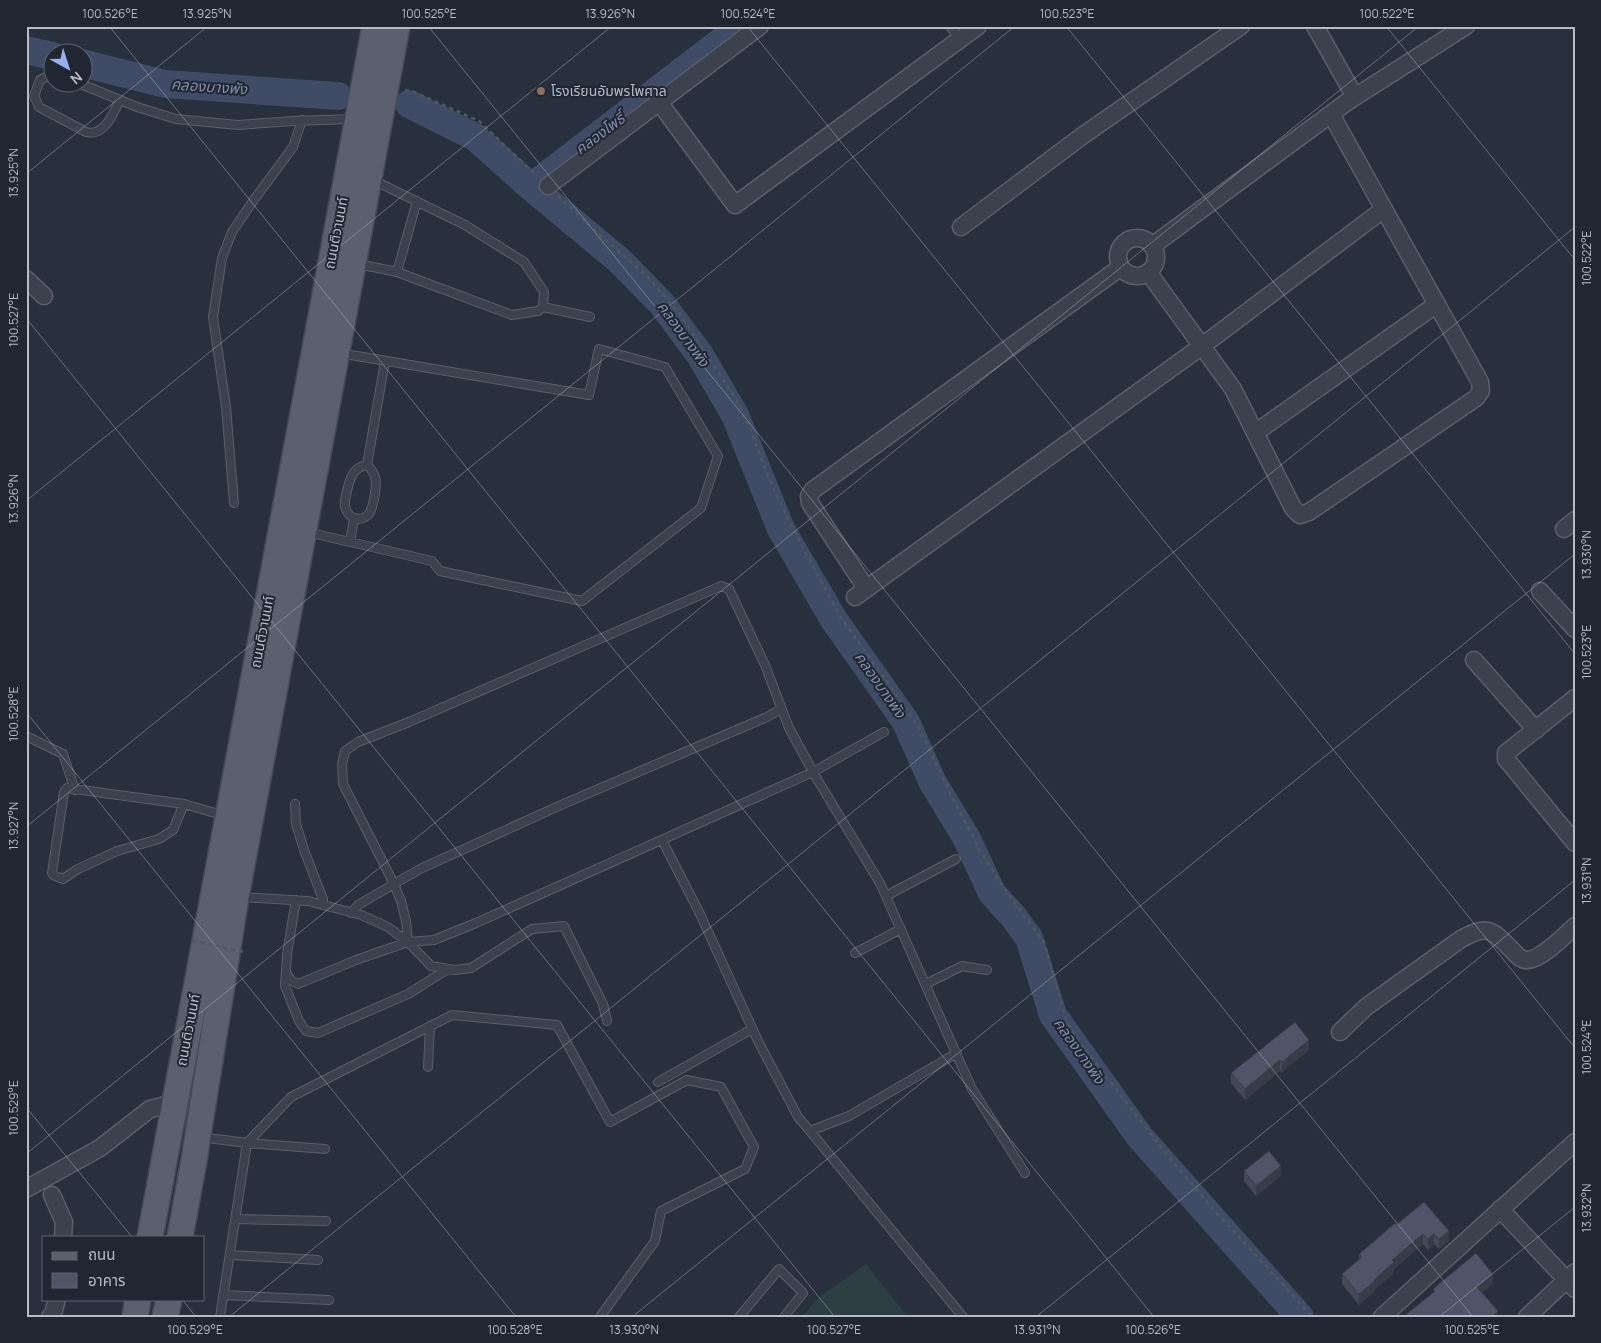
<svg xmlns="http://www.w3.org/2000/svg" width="1601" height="1343" font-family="Manrope,'Noto Sans Thai',sans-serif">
<rect width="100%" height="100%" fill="#282f3d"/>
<path fill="#2e3f43" d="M866 1264 908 1317H802L818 1298Z"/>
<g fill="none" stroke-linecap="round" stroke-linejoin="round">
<path stroke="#404b65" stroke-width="28" d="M26 50 52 56
M82 63 165 84 338 96
M409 104 475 137 531 187 620 261 662 304 700 355 735 415 781 529 834 620 906 722 932 781 967 839 992 893 1013 916 1029 938 1053 1015 1140 1137 1300 1317
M531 187 741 26"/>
<defs>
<path id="lane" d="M950 26 960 40
M52 74 40 80 34 96 39 107 86 132C105 137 113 113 120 100
M76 82 137 107 176 119 238 125 293 121 353 119
M358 264 397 272 512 315 538 311 543 307 544 292 524 262 465 225 373 180
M397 272 417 201
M543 307 590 317
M367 465C376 474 377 480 375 493 374 499 373 507 370 512 363 524 347 519 345 506 344 500 347 492 348 487 351 475 355 467 367 465Z
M367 465 385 361
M234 503 226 407 213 317 222 258 232 232 253 201 293 147 302 120
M307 532 432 561 440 571 582 601 701 508 718 456 665 367 599 349 589 395 339 353
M350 542 354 519
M26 736 63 754 75 790
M184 804 173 830 159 839 117 851 78 869 63 879 53 875 52 873 64 792 67 788 184 804 225 816
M295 804 296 824 304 850 323 899V905
M662 840 700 914 758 1041 798 1117 810 1131 849 1116 957 1053
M886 896 956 859
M240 897 308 901 361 915 388 927 408 942 431 966 455 970 471 968 532 929 564 926 603 1004 607 1021
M296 900 287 954 285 986 299 1021 306 1031 318 1033 408 994 448 969
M351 913 358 905 420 869 561 805 767 717 781 709
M408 942 406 921 401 901 394 884 343 784 342 764 345 751 358 742 409 722 721 586 729 589 765 665 789 728 817 779 880 883 972 1089 1025 1173
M855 953 901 929
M286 973 291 980 298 984 356 960 408 942 434 940 476 923 813 772 884 732
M926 984 962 966 987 970
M428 1067 430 1026
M658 1082 752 1029
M810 1131 963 1317
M200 1137 247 1143 291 1097 452 1015 557 1025 610 1122 687 1080 721 1087 754 1147 745 1169 661 1211 655 1241 600 1317
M235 1219 326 1221
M230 1255 318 1260
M223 1295 329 1300
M220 1317 247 1143 325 1149
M739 1317 779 1269 803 1293 784 1317"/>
<path id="street" d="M1315 26 1355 97
M659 102 735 205 978 26
M548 186 760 26
M961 227 1082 136 1241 26
M1118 257a19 19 0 1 1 38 0a19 19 0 1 1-38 0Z
M1152 246 1347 102 1466 26
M1148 272 1233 389 1293 508 1300 515 1309 512 1476 398 1481 391 1480 382 1331 114
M26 279 44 296
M1255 433 1437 304
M1564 529 1575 520
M866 588 810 503 809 496 813 490 1121 267
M1540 591 1575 629
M855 597 1202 346 1384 209
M1474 660 1536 730
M1575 698 1506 753V759L1575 843
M1340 1032 1366 1007 1461 939C1491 923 1492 931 1514 952 1517 956 1522 960 1527 960 1541 960 1565 935 1575 926
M26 1189 100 1148 150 1109 174 1103
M52 1195 64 1222 63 1237
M1500 1209 1575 1289
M50 1317 53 1314 57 1299
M1382 1317 1575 1142
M1527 1317 1575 1272"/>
<path id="primary" d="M150 1237 375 26
M180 1237 194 1160 236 897 397 26
M135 1317 138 1299
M165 1317 169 1299"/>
</defs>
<use href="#lane" stroke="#5a5f6b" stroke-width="10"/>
<use href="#street" stroke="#5a5f6b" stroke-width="19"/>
<use href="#primary" stroke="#454a57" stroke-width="28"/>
<path stroke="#4c5a60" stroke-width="2.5" stroke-dasharray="4 4" stroke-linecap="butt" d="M405 90 412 91 479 121 536 175
M558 196 602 237 647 276 679 313 736 399 751 431 769 479 793 529 840 616 918 726 952 797 981 852 1003 887 1044 942 1065 1016 1076 1038 1168 1156 1211 1207 1313 1317"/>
<use href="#lane" stroke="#3c414e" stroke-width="8"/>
<use href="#street" stroke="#3c414e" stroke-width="16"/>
<use href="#primary" stroke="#5a606d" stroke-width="25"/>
<path stroke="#4c5a60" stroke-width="2.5" stroke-dasharray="4 4" stroke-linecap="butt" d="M192 941 244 952"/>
</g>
<path fill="#444958" d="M1309 1050 1282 1072 1280 1071 1245 1100 1231 1083V1073Z
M1244 1171 1281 1176 1256 1196 1244 1181Z
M1424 1202 1449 1241 1439 1249 1434 1244 1428 1250 1423 1244 1394 1269V1273L1375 1289V1291L1359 1305 1342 1284V1274L1359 1259V1254L1396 1225Z"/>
<path fill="#373c47" d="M1309 1040V1050L1282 1072V1062Z
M1280 1060V1071L1245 1100V1089Z
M1281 1166V1176L1256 1196V1186Z
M1449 1231V1241L1439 1249V1239Z
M1423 1234V1244L1394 1269V1273L1375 1289V1291L1359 1305V1294L1392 1260Z
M1434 1234V1244L1428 1250V1239Z
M1493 1274V1284L1477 1297V1287Z
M1498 1311V1317H1492Z"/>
<path fill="#4f5566" stroke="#373c47" d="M1295 1022 1309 1040 1282 1062 1280 1060 1245 1089 1231 1073Z
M1269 1151 1281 1166 1256 1186 1244 1171Z
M1424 1202 1449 1231 1439 1239 1434 1234 1428 1239 1423 1234 1392 1260 1394 1262 1374 1280 1375 1281 1359 1294 1342 1274 1362 1257 1359 1254 1379 1237 1395 1223 1396 1225Z
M1476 1253 1493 1274 1477 1287 1498 1311 1492 1317H1403L1435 1291 1433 1289Z"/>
<path fill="none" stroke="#b8bcc8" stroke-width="1" stroke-opacity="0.45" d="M109 26 1154 1317M428 26 1473 1317M747 26 1575 1048M1066 26 1575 654M1386 26 1575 260M26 174 208 26M26 318 835 1317M26 501 612 26M26 712 516 1317M26 827 1015 26M26 1107 132 1237M26 1154 1419 26M182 1299 196 1317M229 1317 1575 227M632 1317 1575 554M1036 1317 1575 880M1439 1317 1575 1207"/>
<circle fill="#8d6e63" stroke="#212633" stroke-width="2" cx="541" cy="91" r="5"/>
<g text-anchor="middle" stroke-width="4" stroke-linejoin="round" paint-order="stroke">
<g font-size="14" fill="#b8bcc8" stroke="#212633" text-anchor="start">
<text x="551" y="96">โรงเรียนอัมพรไพศาล</text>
</g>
<g font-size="14" fill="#b8bcc8" stroke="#212633">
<text transform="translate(336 233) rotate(-79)" y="5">ถนนติวานนท์</text>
<text transform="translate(262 632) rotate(-79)" y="5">ถนนติวานนท์</text>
<text transform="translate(188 1030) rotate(-79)" y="5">ถนนติวานนท์</text>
</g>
<g font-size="15" font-style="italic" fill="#848fac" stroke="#212633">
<text transform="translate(209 87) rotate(4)" y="5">คลองบางพัง</text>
<text transform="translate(600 134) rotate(-37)" y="5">คลองโพธิ์</text>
<text transform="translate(683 334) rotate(54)" y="5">คลองบางพัง</text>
<text transform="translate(880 685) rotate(55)" y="5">คลองบางพัง</text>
<text transform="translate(1079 1051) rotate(55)" y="5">คลองบางพัง</text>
</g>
</g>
<rect width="1601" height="1343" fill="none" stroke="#212633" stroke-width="55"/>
<rect x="42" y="1236" width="162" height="65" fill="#212633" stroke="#5d626f"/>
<rect x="52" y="1252" width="25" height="8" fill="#5a606d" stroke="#5d626f"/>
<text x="88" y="1260" font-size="15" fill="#b8bcc8">ถนน</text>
<rect x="52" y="1273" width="25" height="15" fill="#4f5566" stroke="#5d626f"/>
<text x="88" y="1286" font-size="15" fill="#b8bcc8">อาคาร</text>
<g transform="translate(68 68) rotate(141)"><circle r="24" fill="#212633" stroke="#5d626f"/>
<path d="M0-4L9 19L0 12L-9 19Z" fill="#99aeed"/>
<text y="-8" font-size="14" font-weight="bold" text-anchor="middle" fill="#b8bcc8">N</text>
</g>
<rect x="28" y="28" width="1546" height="1288" fill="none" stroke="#b8bcc8" stroke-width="2"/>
<g font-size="12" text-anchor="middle" fill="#b8bcc8">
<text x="110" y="18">100.526°E</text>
<text x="207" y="18">13.925°N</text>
<text x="429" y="18">100.525°E</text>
<text x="610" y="18">13.926°N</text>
<text x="748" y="18">100.524°E</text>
<text x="1067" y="18">100.523°E</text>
<text x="1387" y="18">100.522°E</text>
<text transform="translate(14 173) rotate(-90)" y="4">13.925°N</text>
<text transform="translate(1587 258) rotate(-90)" y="4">100.522°E</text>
<text transform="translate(14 320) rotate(-90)" y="4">100.527°E</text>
<text transform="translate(14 499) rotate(-90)" y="4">13.926°N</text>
<text transform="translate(1587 555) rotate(-90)" y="4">13.930°N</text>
<text transform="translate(1587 652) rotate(-90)" y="4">100.523°E</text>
<text transform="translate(14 714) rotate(-90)" y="4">100.528°E</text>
<text transform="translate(14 826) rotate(-90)" y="4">13.927°N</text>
<text transform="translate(1587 881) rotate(-90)" y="4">13.931°N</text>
<text transform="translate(1587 1047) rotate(-90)" y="4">100.524°E</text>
<text transform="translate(14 1108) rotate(-90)" y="4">100.529°E</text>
<text transform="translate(1587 1208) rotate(-90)" y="4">13.932°N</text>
<text x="195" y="1334">100.529°E</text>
<text x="515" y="1334">100.528°E</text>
<text x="634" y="1334">13.930°N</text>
<text x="834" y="1334">100.527°E</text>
<text x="1037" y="1334">13.931°N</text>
<text x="1153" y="1334">100.526°E</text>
<text x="1472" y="1334">100.525°E</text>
</g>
</svg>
